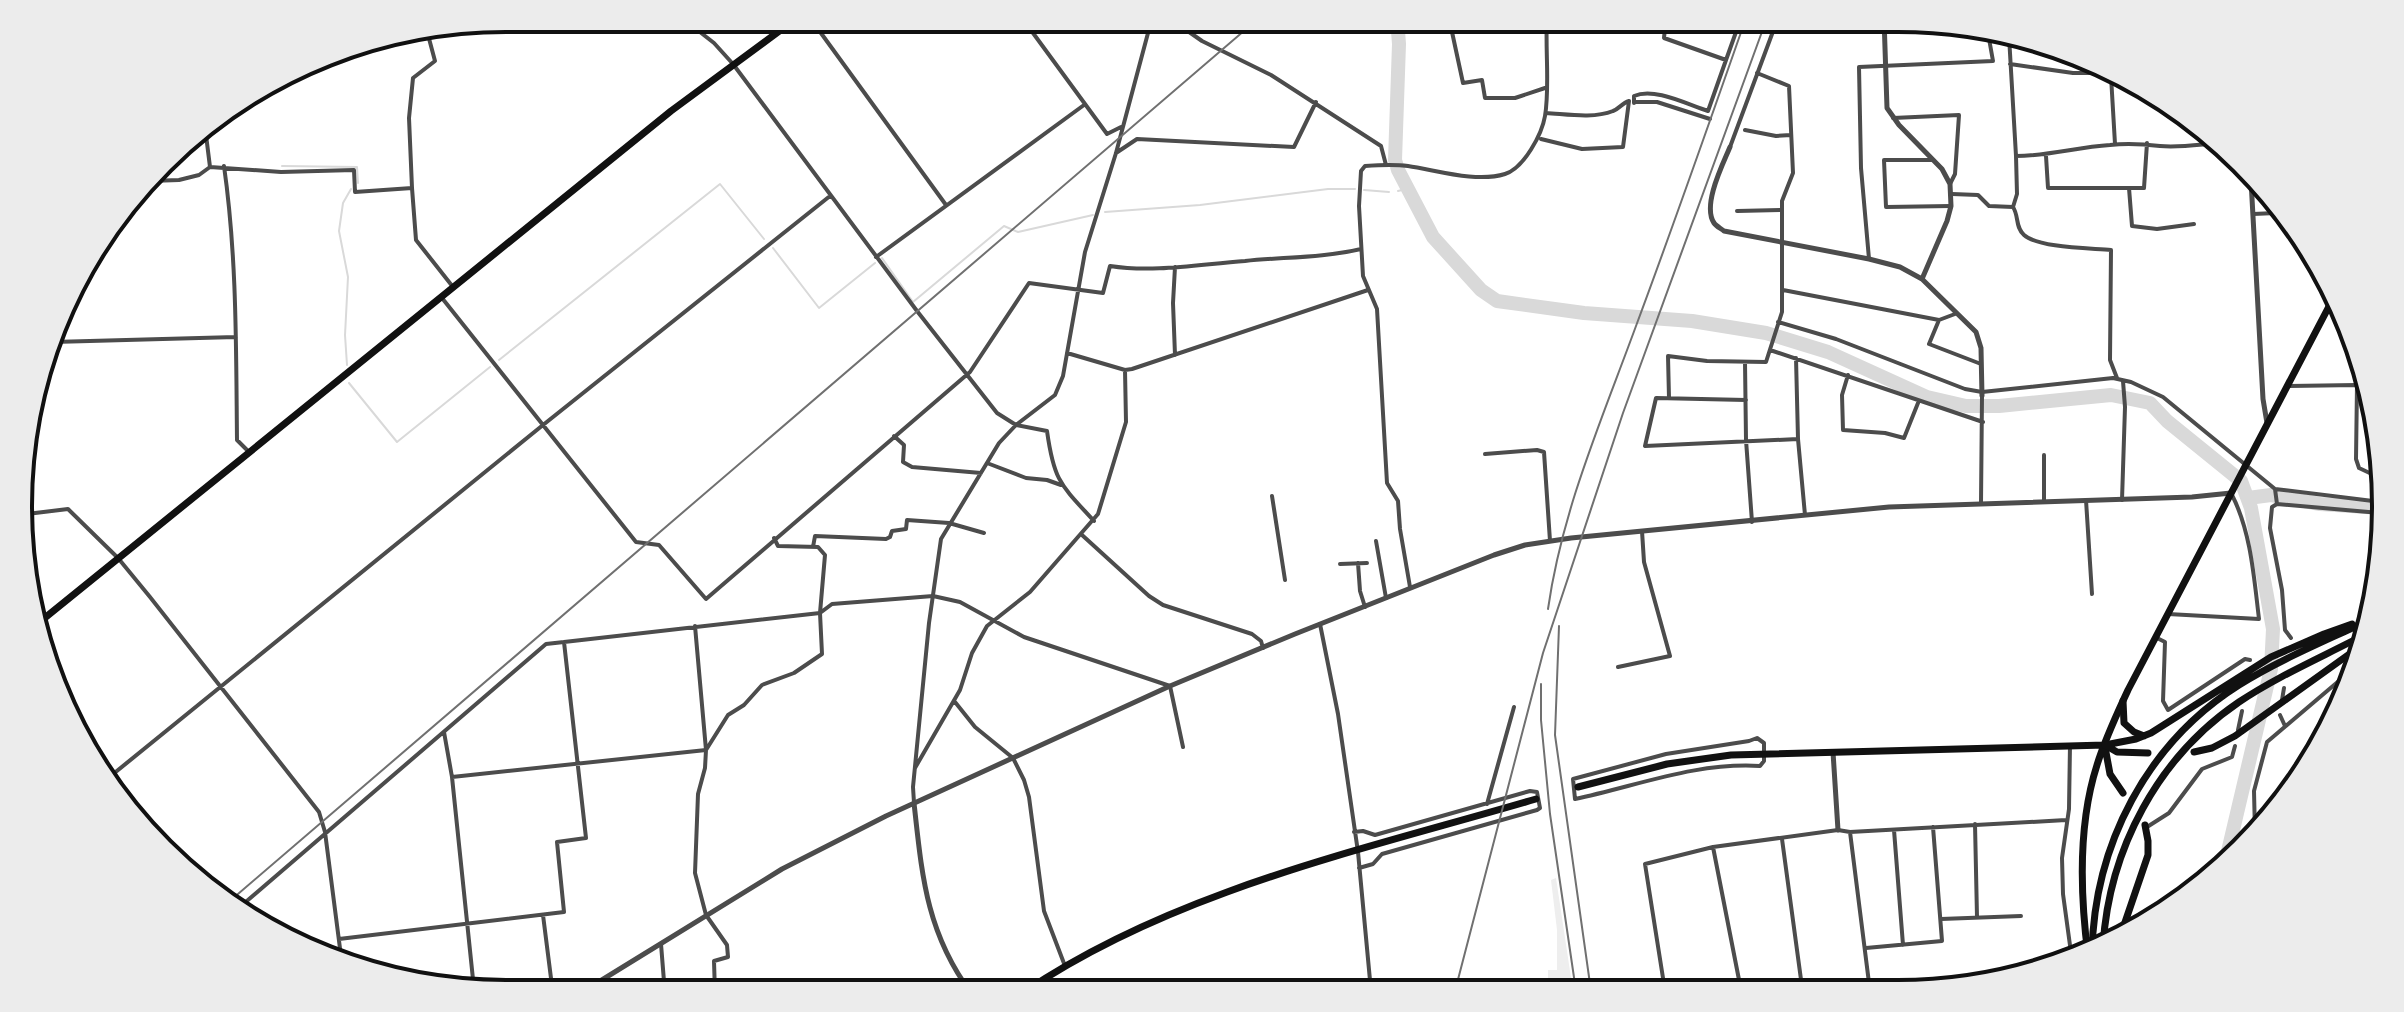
<svg xmlns="http://www.w3.org/2000/svg" width="2404" height="1012" font-family="'Titillium Web',sans-serif">
<rect width="100%" height="100%" fill="#fff"/>
<path fill="#eee" d="M1556 878 1573 991H1548V970H1557V930L1551 880Z"/>
<g fill="none" stroke-linecap="round" stroke-linejoin="round">
<path stroke="#d9d9d9" stroke-width="2" d="M282 166 357 167 358 183
M1364 190 1389 192
M1398 191 1406 189
M1105 212 1200 205 1328 189H1355
M773 248 819 308 875 263
M882 258 913 302 1004 226 1018 232 1093 215
M499 360 720 184 764 239
M347 365 345 335 348 277 339 231 343 203 351 189
M349 383 397 442 490 367"/>
<path stroke="#d9d9d9" stroke-width="14" d="M1397 18 1399 44 1395 160 1398 170 1433 237 1481 290 1497 301 1584 313 1692 321 1766 333 1828 352 1927 397 1966 406H1999L2111 395 2150 403 2167 421 2241 481 2251 508 2273 629 2271 669 2225 864
M2248 498 2271 495 2320 504 2381 508"/>
<path stroke="#4c4c4c" stroke-width="4" d="M682 18 714 43 733 64 917 311 997 413 1016 425 1047 431C1054 481 1060 484 1094 521
M810 18 946 205
M1022 18 1107 134 1121 127
M1169 18 1202 41 1271 75 1381 146 1386 165
M1449 18 1463 83 1482 80 1485 98H1515L1545 88
M1666 18 1664 38 1726 60 1741 18
M2009 36 2016 156C2048 156 2077 147 2110 145 2127 143 2143 144 2160 146 2180 148 2203 144 2223 143
M2010 64 2073 73H2106
M2111 76 2115 144
M1636 102H1657L1710 119
M1634 103V96C1655 87 1688 105 1708 111L1726 60
M1893 118 1959 115 1955 174 1950 184
M205 127 210 167
M1745 130 1776 136 1791 135
M1541 139 1582 149 1623 147 1629 101C1622 103 1619 109 1613 111 1593 119 1566 114 1546 113
M1730 147 1778 18
M1116 153 1137 139 1294 147 1316 102
M2016 156 2017 194 2013 207C2019 216 2015 227 2024 235 2039 248 2090 248 2111 250L2110 360 2117 378
M2046 156 2048 188H2144L2147 143
M1932 160H1884L1886 207 1951 206
M224 166C237 257 236 349 237 440L250 453
M150 181 179 180 199 175 210 167 281 172 354 170 355 192 412 188 416 240 453 287
M412 188 409 118 413 78 435 61 427 31
M2129 188 2132 226 2157 229 2194 224
M1952 194 1978 195 1989 206 2013 207
M1737 211 1782 210
M2253 214 2276 213
M876 257 1084 105
M1869 259 1861 168 1859 67 1993 61 1988 33
M1175 267 1173 303 1175 355
M1783 290 1939 320 1955 314
M442 298 636 542 659 545 706 599 970 372 1029 283 1103 293 1110 266C1154 273 1201 264 1245 261 1284 257 1322 258 1361 249
M1939 320 1929 344 1981 364
M1778 322 1836 339 1965 389 1982 392 2113 378 2131 382 2163 397 2275 489 2381 502
M53 342 236 337
M1770 350 1983 422
M1067 353 1125 370 1132 369 1368 290
M1796 358 1798 439 1805 515
M1745 362 1746 440 1752 522
M1848 375 1842 395 1843 430 1885 433 1904 438 1918 403
M2289 386 2357 385 2356 459 2359 468 2376 476 2383 493
M1669 398 1668 356 1707 361 1766 362 1782 312V201L1793 173 1789 86 1757 73
M1746 400 1656 398 1645 446 1798 439
M894 436 904 445 903 462 912 467 981 473
M1485 454 1537 450 1544 452 1550 541
M987 463 1026 478 1047 480 1061 485
M2275 489 2277 504 2272 507 2270 528 2282 590 2285 630 2291 638
M1272 496 1285 580
M2086 500 2092 594
M2122 500 2125 407 2123 381
M2044 502V455
M1981 503 1982 396
M2277 504 2380 513
M27 514 68 509 118 558 150 597 319 812 325 832 342 964
M1082 535 1149 596 1163 605 1252 634 1261 641 1263 648
M1376 541 1386 598
M813 547 815 536 886 539 890 537 892 531 906 529 907 520 949 523 984 533
M1358 563 1360 591 1365 607
M1340 564 1367 563
M1410 587 1400 529 1398 501 1387 483 1377 309 1363 276 1359 206 1361 171 1365 166C1379 165 1393 164 1408 166 1436 170 1476 183 1505 174 1524 168 1542 134 1545 116 1550 87 1545 49 1547 18
M2168 614 2259 619C2254 578 2251 532 2232 495
M1320 624 1338 714 1358 852 1371 991
M695 626 706 750 705 768 698 794 695 873 706 915 727 945 728 957 714 961 715 993
M2155 637 2165 642 2163 701 2168 710 2245 659 2250 660
M1618 667 1670 656 1644 562 1642 531
M2282 700 2284 688
M955 702 975 727 1013 758 1024 780 1029 797 1044 911 1065 966
M2280 715 2285 726
M2238 730 2242 711
M444 732 452 777 474 989
M1757 738 1764 743V761L1760 766C1696 762 1637 786 1575 799L1573 779 1666 754 1749 741Z
M2070 745 2069 809 2062 858 2063 894 2072 960
M706 750 728 715 744 705 762 685 794 673 822 654 820 613 825 555 818 547 778 546 774 538
M915 768 960 690 972 653 987 626 1030 592 1098 514 1126 422 1125 370
M452 777 706 750
M107 779 543 425 830 196
M914 803 913 787 929 623 941 539 999 443 1016 425 1055 395 1063 376 1085 252 1116 153 1152 18
M1487 804 1514 707
M1975 824 1977 917
M2147 827 2169 813 2202 769 2232 757 2235 746
M1894 830 1903 945
M1354 832 1363 831 1375 835 1530 791 1537 792 1540 808 1537 810 1382 854 1373 864 1359 868
M2255 833 2254 791 2267 742 2360 663
M1782 839 1802 987
M1713 847 1741 990
M241 906 546 644 564 642
M543 915 553 994
M1941 919 2021 916
M339 939 564 912 557 842 586 838 564 642 820 613 832 604 933 596 960 602 1024 637 1170 686 1183 747
M661 944 665 994
M1866 948 1942 941 1933 827
M1663 978 1645 864 1713 847 1838 830 1850 832 2066 820
M2002 979 2004 978
M1779 990 1869 983 1850 832"/>
<path stroke="#4c4c4c" stroke-width="5" d="M1884 18 1887 108 1899 125 1942 169 1950 184 1951 206 1947 221 1922 279
M1730 147C1723 164 1702 205 1714 223 1716 226 1720 228 1724 231L1869 259 1900 267 1922 279 1976 332 1981 348 1982 396
M2251 180 2263 399 2267 423
M1833 752 1838 830
M914 803C922 875 926 932 971 993
M579 994 782 869 886 816 1170 686 1295 634 1494 555 1525 545 1571 538 1889 507 2192 497 2231 493"/>
<path stroke="#111" stroke-width="7" d="M36 625 671 111 797 18
M2105 747 2110 774 2123 793
M1578 787 1667 764 1731 755 2105 745
M2120 937 2148 855V841L2145 825
M2088 955C2080 893 2078 824 2097 765 2105 739 2117 714 2128 690L2336 293
M1024 992C1175 890 1363 850 1536 799"/>
<path stroke="#111" stroke-width="7" d="M2123 701 2124 723 2134 732 2144 736
M2105 745 2136 739 2151 733 2271 657 2324 634 2352 624
M2105 745 2117 752 2148 753
M2194 752 2212 748 2235 736 2362 645
M2103 946C2109 849 2158 757 2239 702 2278 676 2322 657 2364 635
M2092 953C2094 845 2147 743 2239 685 2279 660 2323 642 2365 622"/>
<path stroke="#707070" stroke-width="2" d="M1548 609C1562 510 1602 419 1636 326 1674 224 1710 121 1746 18
M1559 626 1555 735 1591 991
M1541 684V720L1550 814 1576 991
M231 900 1259 18
M1455 991 1543 653 1623 413 1767 18"/>
</g>
<path d="M0 0H2404V1012H0ZM506 32H1898A474 474 0 0 1 2372 506V506A474 474 0 0 1 1898 980H506A474 474 0 0 1 32 506V506A474 474 0 0 1 506 32Z" fill="#ececec" fill-rule="evenodd"/>
<path fill="none" stroke="#111" stroke-width="4" d="M506 32H1898A474 474 0 0 1 2372 506V506A474 474 0 0 1 1898 980H506A474 474 0 0 1 32 506V506A474 474 0 0 1 506 32Z"/>
</svg>
